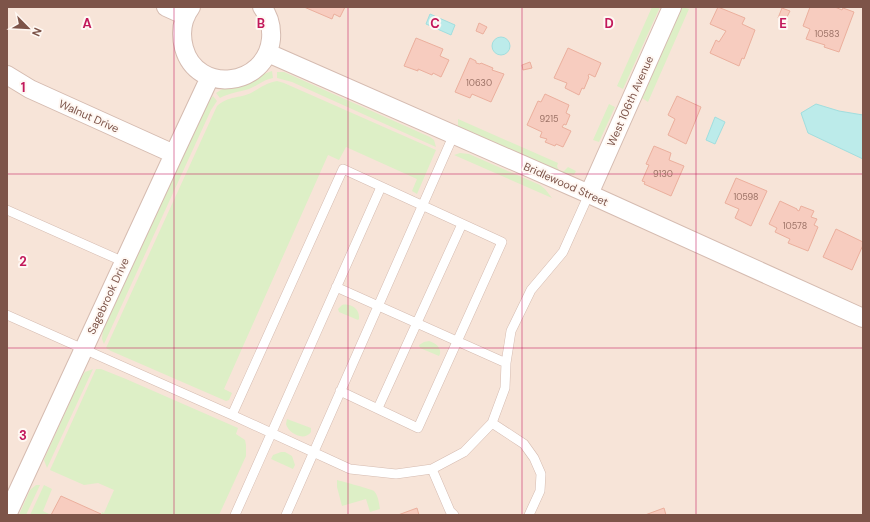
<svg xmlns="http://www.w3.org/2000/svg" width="870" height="522" font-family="'DM Sans',sans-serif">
<rect width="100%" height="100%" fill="#fef3ea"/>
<path fill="#f7e4d8" d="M7 7H863V515H7Z"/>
<path fill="#ddefc6" d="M652 7H660L623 89 617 86Z
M682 7 689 9 648 102 642 98Z
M272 71 273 78C263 80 257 86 249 89 239 92 229 93 220 98L216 93 224 88Z
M277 72H284L430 137 434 140 436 147 292 82 277 78Z
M277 81 284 83 436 150 417 194 412 191 417 179 346 147 339 160 328 155 224 389 232 393 229 400 226 401 111 351 106 348 217 106C230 95 238 99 251 93 260 88 266 83 277 81Z
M213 96 217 101 211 110 104 344 102 339 103 329 206 105Z
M609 104 615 107 599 142 593 140Z
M458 119 558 163 557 166C558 170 560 171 564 171L568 167 576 171 574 175 564 173 458 126Z
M460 153 469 154 540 185 545 189 552 198 454 155Z
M342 305C351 303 360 309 359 319L358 320 339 312 338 309Z
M429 341C436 343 443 349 439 356L420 348 419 345 424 342Z
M93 369 47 468 44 460 46 455 81 378 85 372Z
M96 369H101L126 379 238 428 236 434 245 440 246 445V456L219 515H101L102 512 104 513 114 490 98 483 84 485 50 470Z
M287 419 311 428V432C304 442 288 433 286 424Z
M281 452H285L292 456 295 465 293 469 271 459 273 455Z
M337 480C344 482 371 489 374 491 378 495 379 503 380 509L370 512 366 499 342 506 337 487Z
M36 485H40L26 515H19L30 490Z
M44 485 52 489 43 511 49 514 48 515H30Z"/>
<path fill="#bcebea" stroke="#a1dede" d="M430 14 455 25 451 35 426 24Z
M492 46a9 9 0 1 1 18 0a9 9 0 1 1-18 0Z
M816 104 839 111 863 115V159L808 133 801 113Z
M715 117 725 122 715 144 706 140Z"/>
<path fill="#f7ccbf" stroke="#ebaf9d" d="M304 7H345L340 17 334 14 332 19Z
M718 7 745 18 742 24 755 30 744 59 742 58 739 66 710 53 716 40 719 42 726 31 710 24Z
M810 7H835L842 10 843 8 854 12 839 52 824 47 825 45 806 39 810 29 803 26Z
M782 8 790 11 785 21 778 18Z
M479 23 487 27 483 34 476 31Z
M416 38 443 49 440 56 449 60 441 77 433 73 432 75 418 69V71L404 66Z
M568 48 601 63 595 77 589 74 588 76 589 77 584 89 582 88 579 95 565 88 567 83 554 78Z
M470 58 476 61V63L480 64 481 63 493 68 492 70 504 74 491 102 472 94 470 98 455 92Z
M530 62 532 68 523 70 522 65Z
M545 94 569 105 566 113 570 115 566 125 564 124 562 127 571 131 563 147 556 144 555 146 545 142 547 139 540 137 542 132 527 125 538 101 541 102Z
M677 96 701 107 686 144 668 135 675 119 668 115Z
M654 146 671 153 669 160 684 166 671 196 644 184 645 182 642 181 649 165 646 164Z
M736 178 767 191 751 226 735 218 739 209 725 203Z
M780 201 797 209V210L799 211 801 206 814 211 811 217 817 219 814 225 818 227 808 251 788 243 790 239 775 232 777 228 769 224Z
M836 229 863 242V245L852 270 823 257Z
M61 496 101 514 100 515H51Z
M417 508 419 515H398Z
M664 508 666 515H645Z"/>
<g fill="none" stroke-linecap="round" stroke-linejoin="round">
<defs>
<path id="service" d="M7 210 124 262
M336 287 506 363
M7 315 232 415 350 469 396 474 432 469 464 452 492 423 505 388 506 363 511 331 531 290 563 252 589 194
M378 408 462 224
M232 415 343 169 502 242 418 428 340 391
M492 423 524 444 534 458 541 474 540 491 529 515
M432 469 450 511 454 515
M235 515 381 187
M286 515 454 134"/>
<path id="minor" d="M166 7 186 16
M191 7C182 19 180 33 184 48 197 95 266 87 271 39 272 27 269 16 262 7
M268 53 589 194 863 318
M7 75 30 89 174 154
M589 194 672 7
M7 515 174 154 210 77"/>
</defs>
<use href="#service" stroke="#d5bbb0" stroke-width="10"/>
<use href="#minor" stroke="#d5bbb0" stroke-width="20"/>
<use href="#service" stroke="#fff" stroke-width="9"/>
<use href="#minor" stroke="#fff" stroke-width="18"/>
</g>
<path fill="none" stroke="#c2185b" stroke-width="1" stroke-opacity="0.55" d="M174 7V515M348 7V515M522 7V515M696 7V515M7 174H863M7 348H863"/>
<g text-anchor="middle" stroke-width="4" stroke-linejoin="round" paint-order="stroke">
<g font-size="9" fill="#9c7266">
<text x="827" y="37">10583</text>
<text x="479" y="86">10630</text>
<text x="549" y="122">9215</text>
<text x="663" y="177">9130</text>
<text x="746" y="200">10598</text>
<text x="795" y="229">10578</text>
</g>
<g font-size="11" fill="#7d5449" stroke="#fff8f3">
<text transform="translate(630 101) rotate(-66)" y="4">West 106th Avenue</text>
<text transform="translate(89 116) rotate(24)" y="4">Walnut Drive</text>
<text transform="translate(566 184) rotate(24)" y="4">Bridlewood Street</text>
<text transform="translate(108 296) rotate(-65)" y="4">Sagebrook Drive</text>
</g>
</g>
<g font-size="13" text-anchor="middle" font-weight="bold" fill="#c2185b" stroke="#fff8f3" stroke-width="4" stroke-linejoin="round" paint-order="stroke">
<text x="87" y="28">A</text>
<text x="261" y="28">B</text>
<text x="435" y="28">C</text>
<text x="609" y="28">D</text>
<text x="783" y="28">E</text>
<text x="23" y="92">1</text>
<text x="23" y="266">2</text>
<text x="23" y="440">3</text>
</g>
<rect width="870" height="522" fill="none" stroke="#7d5449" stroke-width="16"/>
<g transform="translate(28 28) rotate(114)" stroke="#fff8f3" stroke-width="3" paint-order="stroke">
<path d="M0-3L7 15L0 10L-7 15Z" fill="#7d5449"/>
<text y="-6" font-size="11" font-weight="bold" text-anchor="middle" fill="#7d5449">N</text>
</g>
</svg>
